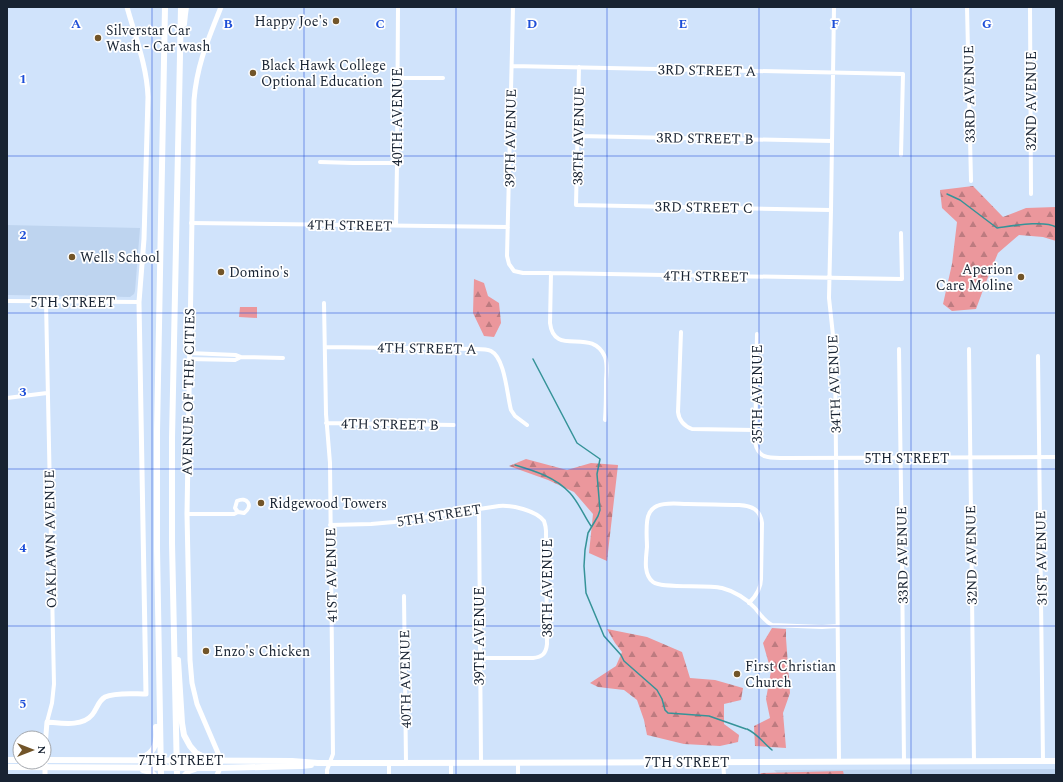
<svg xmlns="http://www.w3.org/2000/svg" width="1063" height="782" font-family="Spectral,serif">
<defs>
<pattern id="forest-firs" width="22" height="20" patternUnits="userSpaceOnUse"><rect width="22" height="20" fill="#eb979c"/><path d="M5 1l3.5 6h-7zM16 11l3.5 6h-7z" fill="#bd7b80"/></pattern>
</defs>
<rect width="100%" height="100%" fill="#d0e3fb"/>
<path fill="#bed4ef" d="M7 225 140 228 135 291 134 294 130 297 7 295Z
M1056 769V775H779L774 770Z"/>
<path fill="url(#forest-firs)" d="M973 186 1003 217 1026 208 1056 207V241L1043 237 1019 235 998 253 986 282 976 309 952 311 943 304 952 264 957 222 942 208 940 190Z
M474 279 484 283 488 296 499 303 501 323 494 337 484 336 473 313Z
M526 459 567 470 591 463 618 465 607 561 589 553 593 514 574 492 548 480 509 466Z
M772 628 786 629V638L790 693 783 713 786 748 755 746 754 726 770 718 766 699 771 671 763 643Z
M607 629 647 637 682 652 690 678 715 680 743 688 741 700 724 704V724L739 735 738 742 720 746 684 744 647 735 644 720 637 700 624 690 598 687 590 683 616 666 622 652 615 643Z
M843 771 844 775H762L760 773Z"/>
<path fill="#eb979c" d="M240 307H257V318L239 317Z"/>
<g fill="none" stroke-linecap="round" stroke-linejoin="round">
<path stroke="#359398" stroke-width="1.5" d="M947 194 960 200 997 228C1012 226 1044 220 1056 227
M533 359 577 443 600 459 597 474 600 510 598 516 588 533 585 550 584 566 586 593 604 636 621 655 624 661 657 690 662 699 665 710 668 713 709 716 746 729
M515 465C535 471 555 477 570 493 579 503 584 516 591 526
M747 729C758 734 763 743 772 750"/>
<path stroke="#fff" stroke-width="4" d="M513 7 507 256 509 264 514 271 523 273H551L902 279 901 233
M834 7 831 210 829 298 835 354 839 762
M967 7 971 181
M1030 7 1031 194
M512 66 903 74 901 155
M579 67 576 205 831 210
M397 78H443
M578 136 832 141
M320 162 353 163H397
M191 223 508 227
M396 226 397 163 398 7
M551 273 550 323C554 358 592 326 605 357 608 365 606 374 606 382 606 395 606 407 605 420
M7 301 139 302
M46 302 54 684 52 703 47 722
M324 303 326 414 330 463 333 754 327 770V775
M681 332 678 412C679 420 684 426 692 429L755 430
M757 334 755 442C758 460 771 458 786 458L1056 457
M325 347 476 349C481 349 487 349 491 351 505 358 507 395 511 410L515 416 527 425
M899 349 902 557 904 762
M969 349 974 761
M1038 356 1043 761
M241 357 283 358
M189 359 235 360 241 357 236 355 189 353
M7 398 47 393
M326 423 454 425
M479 509 481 763
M187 514H234L238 512 244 513C254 506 247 496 237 501L235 508 238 512
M330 525 371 524 394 522 499 506C511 505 536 510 544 521 545 524 546 528 546 531L547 644C546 654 542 657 533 658H479
M404 596 406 763
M749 603C756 596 761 589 761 579L762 523C760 509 752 506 739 505 722 505 705 504 687 504 678 504 666 502 657 506 654 507 650 511 649 514 645 521 647 539 647 547 646 558 643 574 653 582 662 589 706 584 722 588 734 591 747 599 755 608 761 615 764 621 772 625L822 627 838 626
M723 762 724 775
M389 763V775
M451 763V775
M518 775V762"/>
<path stroke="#fff" stroke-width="5" d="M45 775V746L47 722C61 723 82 727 92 715 97 709 98 701 105 697 116 692 134 694 146 694L139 302 144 239 148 97C147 66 135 36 127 7
M217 775 220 768 221 760 197 704 192 683 190 660 187 514 194 100C197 64 208 40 221 7"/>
<path stroke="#fff" stroke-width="6" d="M184 24 185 14 186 7
M178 660 182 723 184 735 190 746 196 753 208 759
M141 758C157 752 157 741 156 727
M7 760H20
M44 760 292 761 318 763H389L1056 761
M7 767 220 768 302 766 311 765
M143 770 151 772 154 775
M161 775 157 548V432L165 7
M177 775 172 543V438L181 7
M185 775 189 771 195 769"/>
</g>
<path fill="none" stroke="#1d4ed8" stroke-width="1" stroke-opacity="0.55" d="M152 7V775M304 7V775M456 7V775M607 7V775M759 7V775M911 7V775M7 156H1056M7 313H1056M7 469H1056M7 626H1056"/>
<g fill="#725529" stroke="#fff" stroke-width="1.5">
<circle cx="336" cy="21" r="4"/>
<circle cx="98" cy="38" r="4"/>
<circle cx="253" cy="73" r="4"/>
<circle cx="72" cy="257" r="4"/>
<circle cx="221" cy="272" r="4"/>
<circle cx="1021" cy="277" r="4"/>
<circle cx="261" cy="503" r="4"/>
<circle cx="206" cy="651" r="4"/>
<circle cx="737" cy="674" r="4"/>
</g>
<g text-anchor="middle" stroke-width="3.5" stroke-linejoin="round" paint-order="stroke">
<g font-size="14" fill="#182332" stroke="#fff" text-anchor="start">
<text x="328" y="26" text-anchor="end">Happy Joe's</text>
<text x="106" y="35">Silverstar Car<tspan x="106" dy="16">Wash - Car wash</tspan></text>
<text x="261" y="70">Black Hawk College<tspan x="261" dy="16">Optional Education</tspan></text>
<text x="80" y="262">Wells School</text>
<text x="1013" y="274" text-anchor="end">Aperion<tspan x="1013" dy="16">Care Moline</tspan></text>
<text x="229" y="277">Domino's</text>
<text x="269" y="508">Ridgewood Towers</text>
<text x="214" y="656">Enzo's Chicken</text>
<text x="745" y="671">First Christian<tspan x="745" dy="16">Church</tspan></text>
</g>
<g font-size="14" fill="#182332" stroke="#fff">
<text transform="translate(707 70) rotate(1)" y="5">3RD STREET A</text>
<text transform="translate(969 94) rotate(-91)" y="5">33RD AVENUE</text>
<text transform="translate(1031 101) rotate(-90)" y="5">32ND AVENUE</text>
<text transform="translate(397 117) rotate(-90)" y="5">40TH AVENUE</text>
<text transform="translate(578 136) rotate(-89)" y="5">38TH AVENUE</text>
<text transform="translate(510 138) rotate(-89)" y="5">39TH AVENUE</text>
<text transform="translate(705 138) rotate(1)" y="5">3RD STREET B</text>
<text transform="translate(704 207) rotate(1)" y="5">3RD STREET C</text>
<text transform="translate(350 225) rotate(1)" y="5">4TH STREET</text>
<text transform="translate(706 276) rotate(1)" y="5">4TH STREET</text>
<text x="73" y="307">5TH STREET</text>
<text transform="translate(427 348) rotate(1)" y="5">4TH STREET A</text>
<text transform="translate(834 384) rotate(-92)" y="5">34TH AVENUE</text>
<text transform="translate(188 392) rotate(-89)" y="5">AVENUE OF THE CITIES</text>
<text transform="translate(757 394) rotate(-90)" y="5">35TH AVENUE</text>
<text transform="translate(390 424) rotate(1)" y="5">4TH STREET B</text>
<text x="907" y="463">5TH STREET</text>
<text transform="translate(439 515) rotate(-9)" y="5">5TH STREET</text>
<text transform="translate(50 539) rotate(-91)" y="5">OAKLAWN AVENUE</text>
<text transform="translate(902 555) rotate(-91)" y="5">33RD AVENUE</text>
<text transform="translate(971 555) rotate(-91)" y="5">32ND AVENUE</text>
<text transform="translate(1041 558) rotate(-91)" y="5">31ST AVENUE</text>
<text transform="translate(331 575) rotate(-91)" y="5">41ST AVENUE</text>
<text transform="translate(547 588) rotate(-90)" y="5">38TH AVENUE</text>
<text transform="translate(479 636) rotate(-90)" y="5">39TH AVENUE</text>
<text transform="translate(405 679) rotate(-91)" y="5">40TH AVENUE</text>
<text x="181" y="765">7TH STREET</text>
<text x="687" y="767">7TH STREET</text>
</g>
</g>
<g font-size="13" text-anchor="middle" font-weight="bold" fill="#1d4ed8" stroke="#fff" stroke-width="3.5" stroke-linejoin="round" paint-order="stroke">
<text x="76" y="28">A</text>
<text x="228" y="28">B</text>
<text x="380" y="28">C</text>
<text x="532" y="28">D</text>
<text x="683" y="28">E</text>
<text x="835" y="28">F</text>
<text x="987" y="28">G</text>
<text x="23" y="83">1</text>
<text x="23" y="239">2</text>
<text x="23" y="396">3</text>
<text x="23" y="552">4</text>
<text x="23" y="708">5</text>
</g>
<rect width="1063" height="782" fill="none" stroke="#182332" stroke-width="16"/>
<g transform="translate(32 750) rotate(90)"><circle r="19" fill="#ffffff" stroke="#a3a7ad"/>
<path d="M0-3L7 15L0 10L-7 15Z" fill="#725529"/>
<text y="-6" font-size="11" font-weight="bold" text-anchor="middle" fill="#182332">N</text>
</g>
</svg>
